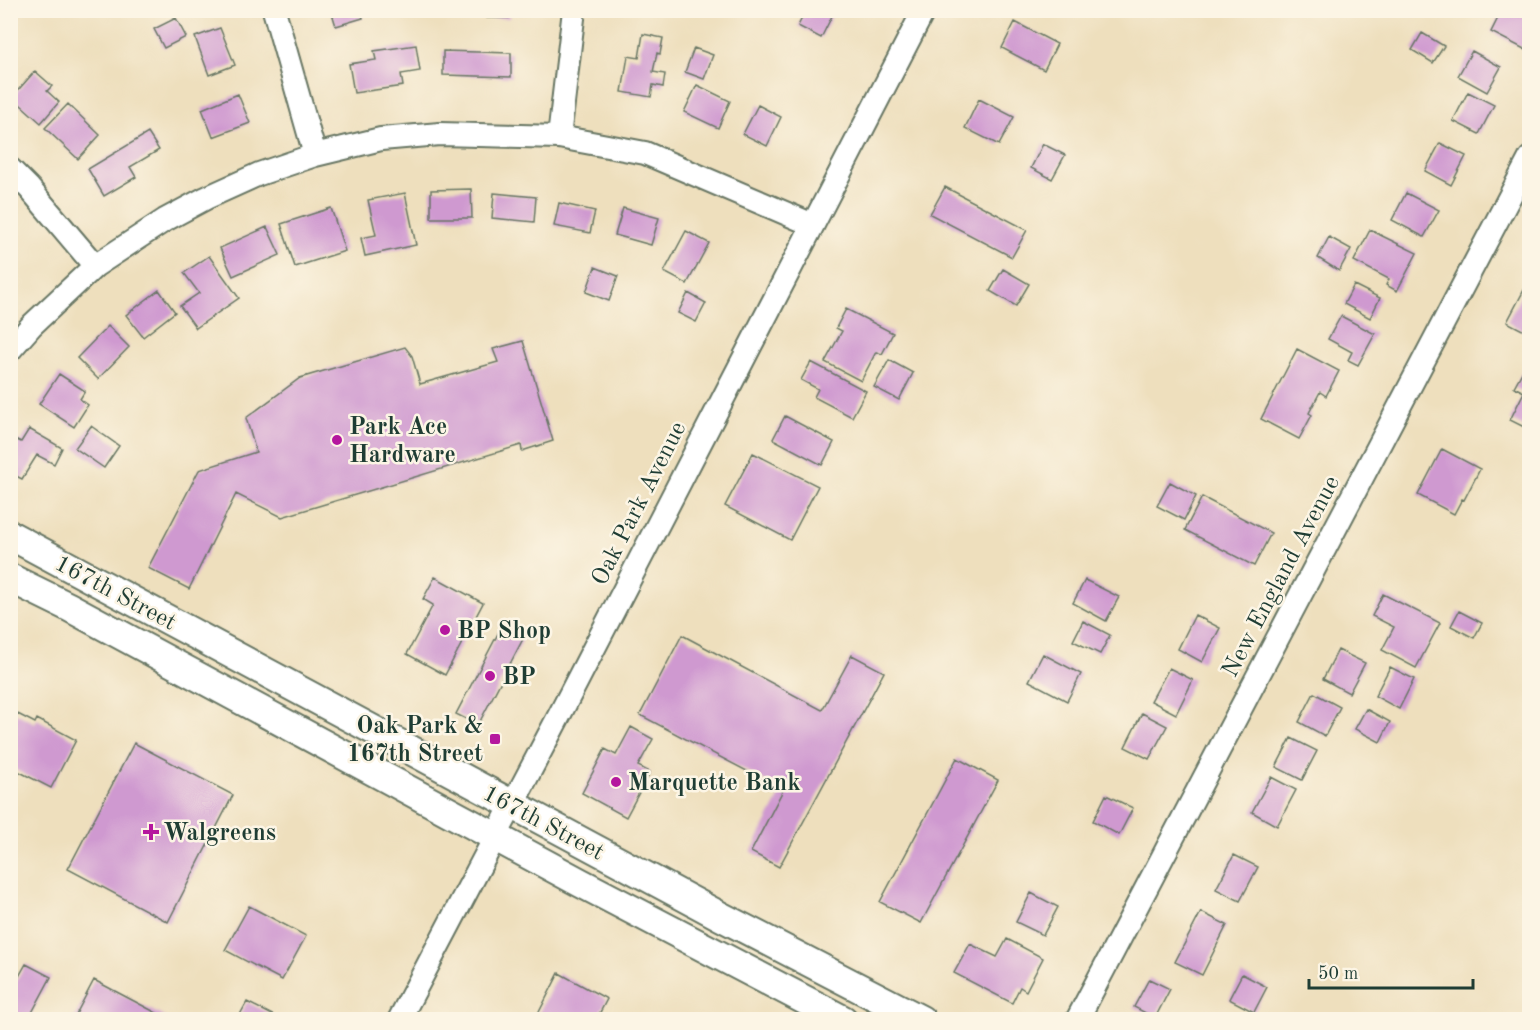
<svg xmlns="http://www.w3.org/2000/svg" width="1540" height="1030" font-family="'Old Standard TT',serif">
<rect width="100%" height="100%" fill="#fcf5e5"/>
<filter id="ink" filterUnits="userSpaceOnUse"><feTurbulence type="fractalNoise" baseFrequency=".0167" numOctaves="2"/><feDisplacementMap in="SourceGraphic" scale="12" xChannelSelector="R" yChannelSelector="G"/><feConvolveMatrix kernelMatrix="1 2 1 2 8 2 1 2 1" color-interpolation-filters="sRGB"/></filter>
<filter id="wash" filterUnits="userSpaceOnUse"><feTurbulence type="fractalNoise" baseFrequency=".008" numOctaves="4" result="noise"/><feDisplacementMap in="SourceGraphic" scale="24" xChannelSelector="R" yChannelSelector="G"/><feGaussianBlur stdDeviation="1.35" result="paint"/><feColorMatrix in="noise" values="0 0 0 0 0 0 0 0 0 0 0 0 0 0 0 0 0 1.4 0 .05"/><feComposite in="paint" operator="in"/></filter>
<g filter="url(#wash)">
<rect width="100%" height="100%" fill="#eedfbd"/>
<g id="blocks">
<path fill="#cf99d0" d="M331 10H361L363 18 336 26Z
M487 10H509V18H487Z
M806 10H835L821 38 798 26Z
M1502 10 1530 11V48L1528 51 1491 32Z
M176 18 186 37 164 48 154 29Z
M1015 22 1057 44 1044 70 1002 48Z
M220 28 235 65 209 75 195 37Z
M1422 33 1444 46 1433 63 1412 50Z
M643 34 663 38 660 54 657 53 653 72 665 74 663 87 653 85 651 97 622 92 628 56 639 58Z
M416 45 420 71 401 74 403 86 354 93 349 64 376 60 374 51Z
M694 48 713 55 704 79 685 72Z
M443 51 511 53V77L443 75Z
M1472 51 1501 67 1487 92 1458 76Z
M35 71 52 86 47 91 59 102 41 123 12 97Z
M697 85 730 101 718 128 684 112Z
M1468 92 1494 105 1479 134 1453 121Z
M238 94 250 123 213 137 202 109Z
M979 99 1014 117 999 145 965 128Z
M68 104 100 135 78 159 45 128Z
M758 105 781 117 767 146 743 134Z
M148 133 159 150 130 167 136 177 104 196 88 169Z
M1440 143 1466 156 1451 185 1425 171Z
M1043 144 1065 155 1052 179 1031 168Z
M945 187 1027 230 1012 257 930 214Z
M471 189 472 218H431V190Z
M405 193 416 245 365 256 361 238 376 235 368 200Z
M494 193 536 197 534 222 492 218Z
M1406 193 1439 210 1424 237 1392 220Z
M559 203 595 211 590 233 554 226Z
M331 208 345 251 295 267 281 224Z
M623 208 659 218 651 245 615 235Z
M267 227 280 255 233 276 220 248Z
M1370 230 1417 253 1397 291 1386 285 1389 279 1354 261Z
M686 231 709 243 687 284 664 272Z
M1329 237 1351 249 1339 271 1318 258Z
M209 256 239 298 196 328 180 306 199 293 184 273Z
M595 267 618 276 609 301 586 292Z
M1003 269 1029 284 1016 306 990 291Z
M1354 285 1380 298 1370 318 1344 304Z
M159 290 175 312 143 337 126 315Z
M1524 290 1530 293V334L1507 322Z
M688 293 706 303 696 322 678 313Z
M846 309 893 333 882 354 876 352 861 381 825 362 842 331 836 328Z
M1341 316 1375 334 1358 365 1348 360 1352 352 1328 339Z
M108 326 129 347 98 379 77 358Z
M523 341 553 441 522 451 521 445 282 517 236 494 189 589 148 568 199 470 256 452 246 418 300 378 405 347 412 356 420 384 498 362 493 349Z
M1297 349 1339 371 1326 396 1320 392 1309 413 1312 415 1299 439 1261 419Z
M889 360 913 373 899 400 874 387Z
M811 362 866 391 852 417 814 397 818 389 801 380Z
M1526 365 1530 367V430L1510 420 1524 392 1514 387Z
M59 374 85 391 80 399 88 405 74 427 39 404Z
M785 416 834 442 822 465 773 439Z
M91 426 119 446 104 468 75 448Z
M29 429 62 448 54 464 37 455 22 479 10 473V447L15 439 21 442Z
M1442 449 1480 469 1464 500 1462 499 1454 514 1418 495Z
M753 453 818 486 790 540 725 506Z
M1170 482 1196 496 1184 520 1157 506Z
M1202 497 1271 533 1254 566 1185 530Z
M435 577 483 603 445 675 407 654 433 605 423 599Z
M1085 580 1119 597 1106 621 1073 603Z
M1383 594 1440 623 1416 668 1382 650 1394 627 1372 616Z
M1459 611 1482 623 1474 638 1451 626Z
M1195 615 1220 628 1202 662 1178 649Z
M1083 621 1110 635 1100 654 1073 641Z
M502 626 524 637 478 725 456 714Z
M682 635 822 710 852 655 884 672 779 867 751 852 783 790 640 715Z
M1338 650 1365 663 1349 693 1323 679Z
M1043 654 1081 674 1067 701 1029 681Z
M1390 667 1414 679 1399 709 1375 696Z
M1169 668 1193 680 1176 714 1151 701Z
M1314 693 1340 707 1325 736 1299 722Z
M1366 709 1390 722 1380 742 1355 729Z
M10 710 35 723 37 719 76 740 51 788 10 767Z
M1142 713 1167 726 1149 759 1125 747Z
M631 727 653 739 638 766 650 772 626 817 582 793 605 749 616 755Z
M1291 738 1317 751 1302 780 1276 767Z
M134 743 233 795 168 922 68 869Z
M957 758 998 780 921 923 880 902Z
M1271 777 1296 790 1277 826 1252 812Z
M1106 795 1133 808 1119 835 1093 821Z
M1234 855 1258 867 1240 901 1216 889Z
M1031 893 1058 907 1043 935 1016 922Z
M249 906 306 936 282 980 225 950Z
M1201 912 1227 925 1202 975 1175 962Z
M1007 939 1043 958 1026 991 1020 987 1012 1003 954 973 970 944 997 957Z
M26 964 51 977 28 1020H10V992Z
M559 973 607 999 596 1020H535Z
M1242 974 1267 987 1254 1012 1229 999Z
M1149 979 1170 989 1155 1018 1134 1007Z
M94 980 170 1020H73Z
M247 1002 282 1020H237Z"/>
</g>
</g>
<g filter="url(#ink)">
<use href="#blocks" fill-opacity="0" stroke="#677664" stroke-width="1.5"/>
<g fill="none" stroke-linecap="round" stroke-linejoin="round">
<defs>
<path id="minor" d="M274 10 315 155
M559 137 574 10
M10 169 29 188 95 266
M10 350 32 325 95 266 165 220 206 198 259 174 315 155 381 139 440 134 559 137 645 153 813 225
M399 1020 560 714 924 10
M1077 1020 1530 158"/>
<path id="major" d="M10 535 722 917 921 1020
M10 578 69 607 581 883 843 1020"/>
</defs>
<use href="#minor" stroke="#677664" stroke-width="26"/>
<use href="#major" stroke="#677664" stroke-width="32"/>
<use href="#minor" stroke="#fff" stroke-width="22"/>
<use href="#major" stroke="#fff" stroke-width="28"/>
</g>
</g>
<g fill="#b5179e" stroke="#fcf5e5" stroke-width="2">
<circle cx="337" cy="440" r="6"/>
<circle cx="445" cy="630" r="6"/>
<circle cx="490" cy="676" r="6"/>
<rect x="489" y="733" width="12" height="12" rx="3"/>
<circle cx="616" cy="782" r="6"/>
<path d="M148 823h6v6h6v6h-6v6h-6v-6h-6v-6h6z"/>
</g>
<g text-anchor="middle" stroke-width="5" stroke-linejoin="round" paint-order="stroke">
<g font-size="24" font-weight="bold" fill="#1f3d34" stroke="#fcf5e5" text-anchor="start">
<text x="349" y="434">Park Ace<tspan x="349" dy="28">Hardware</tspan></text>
<text x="457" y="638">BP Shop</text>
<text x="502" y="684">BP</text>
<text x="483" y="733" text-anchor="end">Oak Park &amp;<tspan x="483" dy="28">167th Street</tspan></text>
<text x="628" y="790">Marquette Bank</text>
<text x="163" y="840">Walgreens</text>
</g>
<g font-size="24" fill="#1f3d34" stroke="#fcf5e5">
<text transform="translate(638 503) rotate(-63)" y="8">Oak Park Avenue</text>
<text transform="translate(1280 576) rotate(-62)" y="8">New England Avenue</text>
<text transform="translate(116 592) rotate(28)" y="8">167th Street</text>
<text transform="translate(544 822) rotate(28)" y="8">167th Street</text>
</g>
</g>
<rect width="1540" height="1030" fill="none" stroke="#fcf5e5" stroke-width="36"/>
<path d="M1309 979v9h164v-9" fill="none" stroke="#1f3d34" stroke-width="3"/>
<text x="1318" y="979" font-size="18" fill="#1f3d34" stroke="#fcf5e5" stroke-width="4.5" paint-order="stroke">50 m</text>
</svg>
